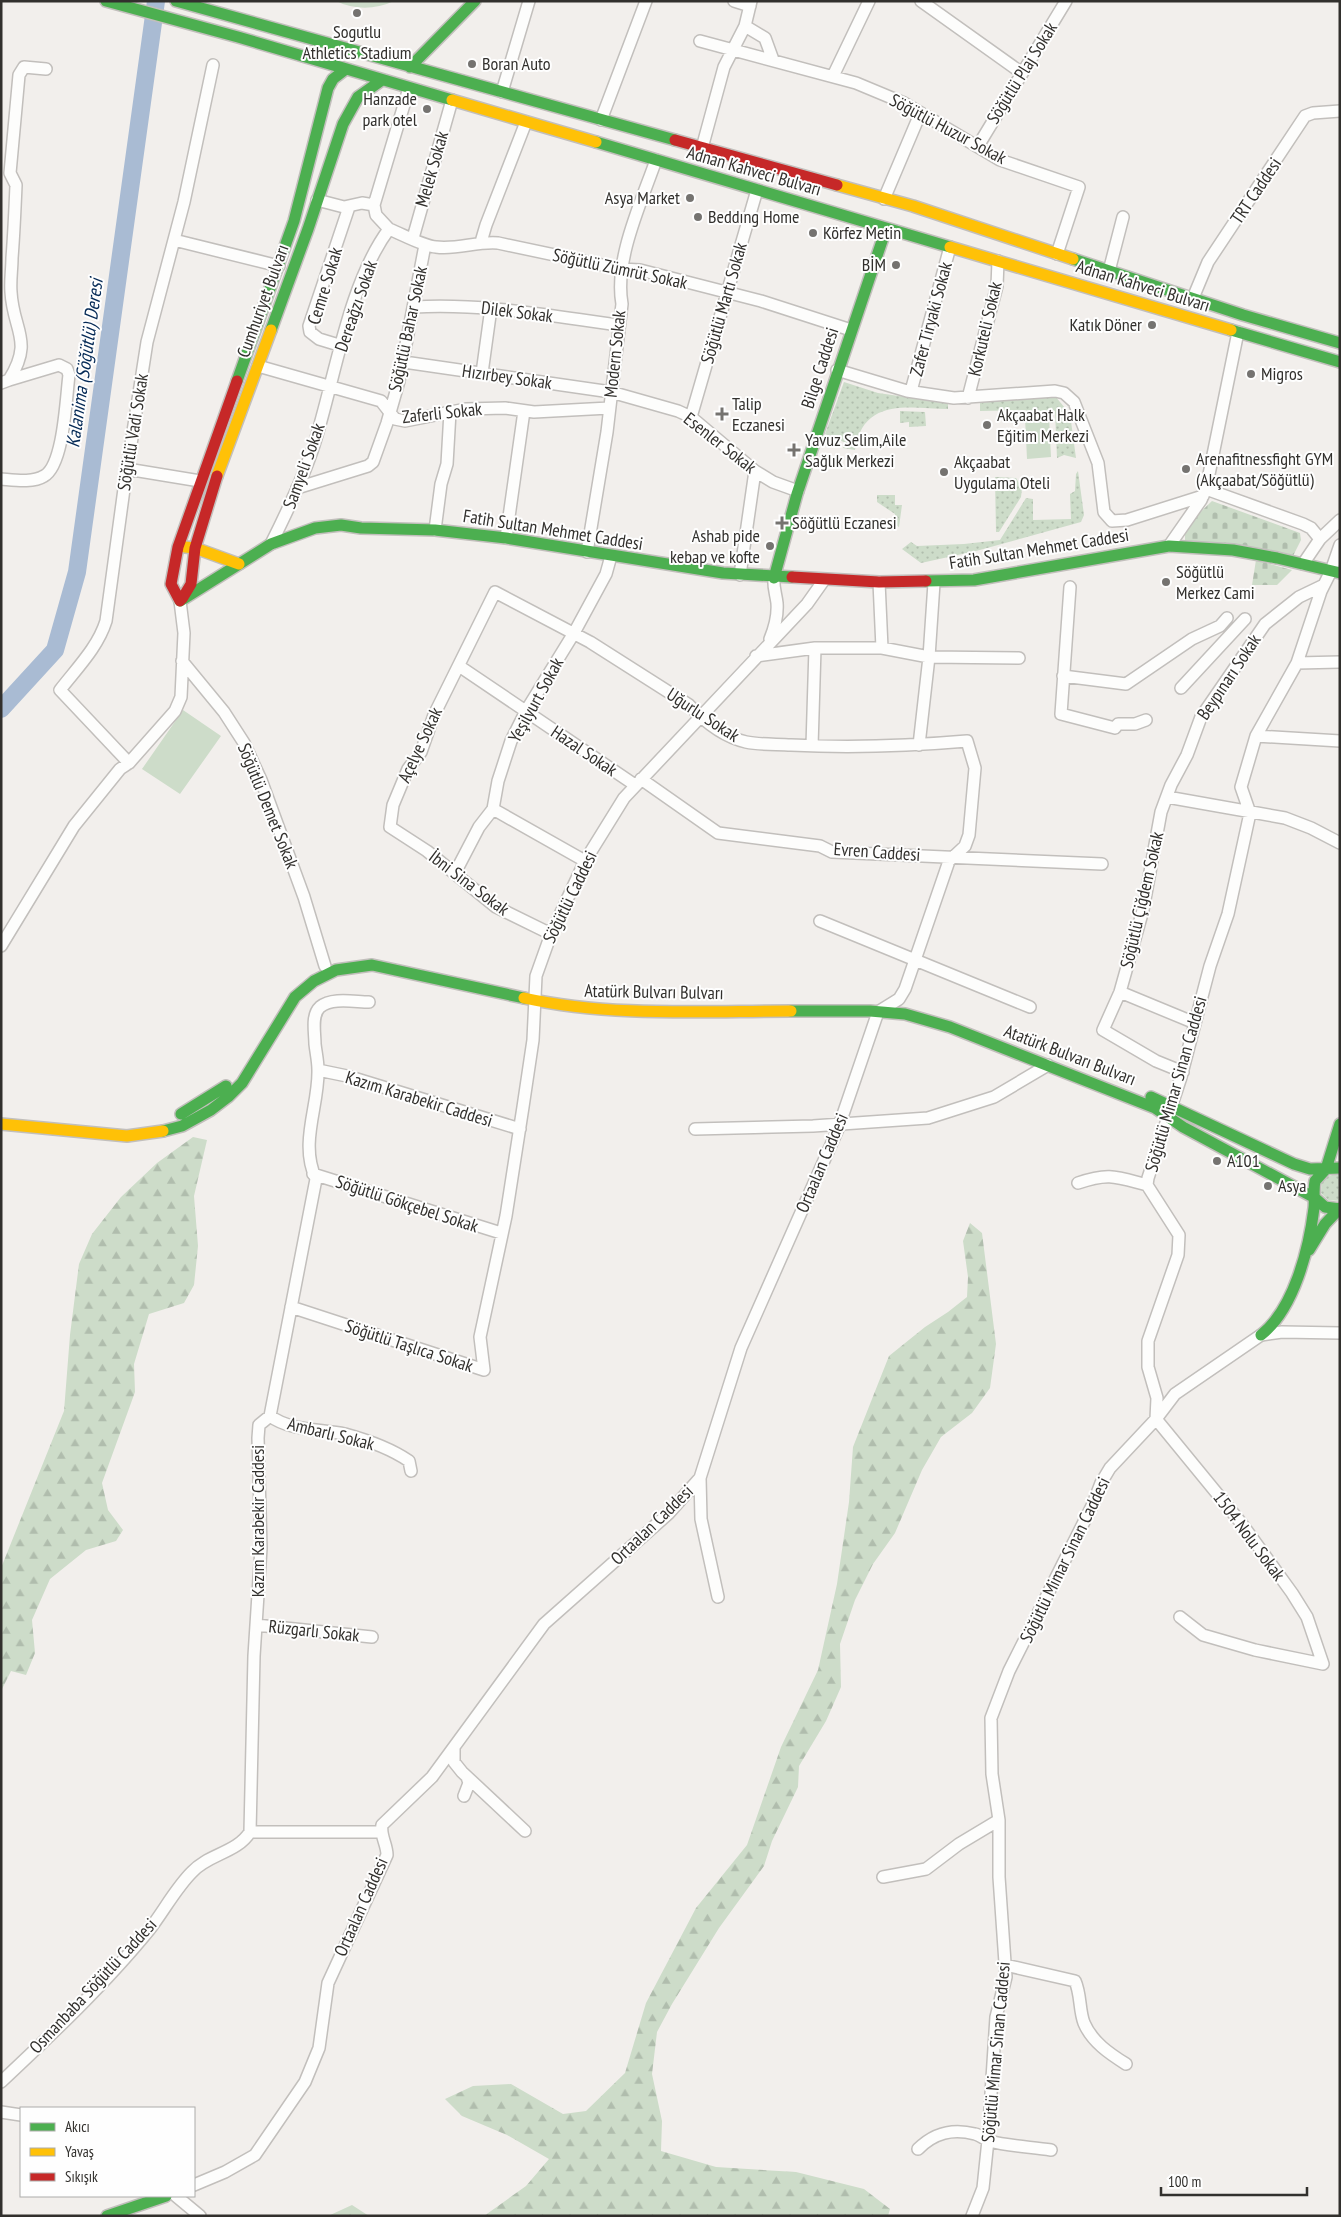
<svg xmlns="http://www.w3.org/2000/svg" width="1341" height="2217" font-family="'PT Sans Narrow',sans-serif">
<defs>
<pattern id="green-dots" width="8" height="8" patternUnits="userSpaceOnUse" patternTransform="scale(1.25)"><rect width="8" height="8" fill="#cddcc9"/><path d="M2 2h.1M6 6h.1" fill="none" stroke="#b0bdad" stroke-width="1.8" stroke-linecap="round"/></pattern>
<pattern id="forest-firs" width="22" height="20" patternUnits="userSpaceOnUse" patternTransform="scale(1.25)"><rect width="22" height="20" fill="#cddcc9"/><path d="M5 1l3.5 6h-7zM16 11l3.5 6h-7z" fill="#b0bdad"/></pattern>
<pattern id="cemetery-stones" width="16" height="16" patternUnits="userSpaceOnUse" patternTransform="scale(1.25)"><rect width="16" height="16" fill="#cddcc9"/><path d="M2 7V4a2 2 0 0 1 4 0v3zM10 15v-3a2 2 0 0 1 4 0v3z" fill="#b0bdad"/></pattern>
</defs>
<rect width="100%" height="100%" fill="#f2efec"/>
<path fill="url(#green-dots)" d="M844 382 878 393 948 403V409C909 408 863 397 855 450L843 448 844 442 825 434Z
M1055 396 1070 414 1076 458 1064 455 1057 458 1055 411H1050V415H1026V410L980 411V400Z
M900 411 925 412 926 426 909 427V422L900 423Z
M1078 471 1084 515 1081 522 976 551 921 563 902 549 911 542 917 546 964 544 1000 540 1026 498 1033 499V520L1071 519 1070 494 1075 491 1076 474Z
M995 477 1016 478 1022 488 1021 497 999 532H996Z
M877 495H895V505H902L899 527 895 524V514L877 502Z
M1340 1172V1201L1328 1200 1321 1193 1322 1179Z"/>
<path fill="url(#forest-firs)" d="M193 1137 207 1140 194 1196 198 1246 194 1285 184 1303 149 1314 134 1364 135 1392 102 1483 108 1510 123 1530 116 1541 86 1550 50 1579 32 1620 35 1653 26 1675 11 1671 1 1691V1568L64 1411 70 1335 79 1264 92 1234 121 1197 157 1163Z
M970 1223 982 1233 996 1344 990 1388 972 1413 941 1437 922 1470 895 1533 873 1564 855 1600 840 1644 841 1687 826 1721 799 1766 798 1787 772 1841 764 1866 719 1928 672 2004 657 2032 652 2074 662 2121 661 2151 716 2167 796 2172 864 2189 890 2209 888 2216H484L526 2186 549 2159 507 2135 462 2116 445 2099 473 2086 511 2084 563 2114 586 2111 625 2073 646 2003 696 1908 747 1845 781 1747 818 1670 837 1584 849 1502 853 1447 889 1356 925 1327 948 1312 967 1297 968 1277 963 1241Z
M352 2205 369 2216H328Z"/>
<path fill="url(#cemetery-stones)" d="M1212 501 1300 533 1301 540 1292 558 1185 540V527Z
M1256 560 1292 570 1277 585H1252Z"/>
<path fill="#cddcc9" d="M336 1H394C375 10 354 10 336 1Z
M1049 416 1051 457 1027 459 1025 418Z
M183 710 221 736 180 794 142 769Z"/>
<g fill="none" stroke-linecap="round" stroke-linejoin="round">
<path stroke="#a9bbd3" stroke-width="18" d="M1 709 55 650 77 572 156 1"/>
<defs>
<path id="street" d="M734 1 750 6
M921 1 1022 73
M745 26 765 38 773 60
M700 41 856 83 904 103 1000 160 1079 187 1057 254
M833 76 869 1
M502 92 529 1
M601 120 646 1
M978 146 1066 1
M702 148 724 67 745 26 751 1
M884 199 920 114
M317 200 344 207 362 203 374 205
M389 229C402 234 423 246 436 247 457 250 477 241 498 243L621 269 640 270 761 301 851 330
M389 229 376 215 374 205 409 88
M413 238 452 100
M174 240 279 266
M481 242 486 225 526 122
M1109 271 1123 217
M1193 298 1208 262 1305 116 1313 113 1340 111
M414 307C483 303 551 316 619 325
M342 346 319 339 310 332 309 326 349 207
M404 362 611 392 678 411 691 417 755 471 773 482 798 491
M258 366 381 401 395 419 405 421 466 409 505 408 534 412 609 408
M837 370 907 391 954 398 1055 391 1064 393 1074 402 1098 463 1104 512 1112 521 1127 520 1203 496
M482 373 491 308
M1 383 9 380C34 340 13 331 11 292 10 281 12 269 12 258 14 233 15 209 16 185L10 173 19 75 24 67 46 69
M911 391 950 247
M968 398 997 286 998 261
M691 417 757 190
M127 469 200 481
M1 479C14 480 33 483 44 476 64 465 66 397 69 375L67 369 59 365 9 380
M297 488 368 466 373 462 387 423 399 381 425 245
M1206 489 1303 524 1311 528 1320 539
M435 530 441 484 447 464 450 412
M506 538 524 411
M271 544C287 512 303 479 314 445 335 379 348 284 389 229
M1169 546 1201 500 1206 489 1238 332
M587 552 607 432 622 304C614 260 641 203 656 160
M1303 564 1320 539 1340 520
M740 575 755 471
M879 582 882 648
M1070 587 1061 714 1115 728 1118 724H1135L1146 720
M770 639C775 627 778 616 777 603 776 594 773 587 774 578
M756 656 815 648H882L929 657 1019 658
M182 661 224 712 244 743 261 780 304 897 325 966
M1297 663 1340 662
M459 666 635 785
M1063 676 1126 684 1192 639 1220 626 1227 618
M1181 688 1245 619
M1256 736 1340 741
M919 745 929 657 934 583
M812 746 815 648
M129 763 60 690C77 668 98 647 106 621L124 489 147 342 184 202 213 65
M641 779 718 833 820 846 832 852 1102 864
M1167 797 1285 818 1311 828 1340 843
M493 809 585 861
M455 873 479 827 493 809 498 781 511 741 526 711 574 633 606 574 611 556
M820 921 1030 1007
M1 946 74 826 120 769 129 763 175 711 181 697 184 633 180 601
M1120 992 1195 1023
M318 1070 347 1076 520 1129
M1183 1072 1156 1061 1103 1030 1120 992 1143 910 1161 812 1171 785 1187 755 1201 717 1265 624 1299 597 1324 585
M695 1129 813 1126 928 1118 994 1097 1048 1065
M313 1174 501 1233
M1078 1183C1109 1172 1117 1177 1147 1185
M291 1307 484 1370 480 1337 506 1216 523 1107 533 1040 536 976 551 934 585 861 624 798 807 604 824 580
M270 1416C290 1431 321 1429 345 1434 367 1440 390 1448 409 1461L411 1471
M700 1478 701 1519 718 1597
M1180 1617 1203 1635 1255 1650 1323 1664 1307 1617 1292 1593 1242 1524 1156 1419 1175 1394 1261 1335 1282 1332 1340 1333
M256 1625 372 1637
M454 1749V1762L462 1772 525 1831
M464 1796 469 1783 467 1777
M250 1832H381
M883 1877 926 1869 959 1844 999 1820
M1005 1965 1075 1981C1081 1994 1079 2010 1084 2023 1092 2042 1110 2054 1126 2064
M1 2082C52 2034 105 1984 149 1930 164 1911 175 1889 192 1872 208 1854 237 1853 250 1832L254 1656 261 1548 258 1438 259 1425 270 1416 316 1179C299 1143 319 1106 318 1070 318 1061 316 1053 315 1044 315 1033 311 1015 320 1007 332 997 355 1002 369 1002
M1 2112 21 2115
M918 2149C934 2133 952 2128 975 2134 980 2135 984 2139 989 2141 1008 2146 1031 2147 1051 2150
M194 2185 225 2172 255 2155 305 2082 319 2048 328 1983 387 1855C387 1844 380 1836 382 1825L432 1777 544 1624 668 1514 700 1478 741 1348 838 1129 878 1012 899 999 905 989 949 861 965 846 969 835 975 768 967 741C909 746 849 748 791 745 777 744 760 745 746 742 724 737 703 720 689 705L590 642 495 592 434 715 421 752 408 769 393 805 390 827 427 851 496 907 551 934
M176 2196 200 2216
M972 2216 983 2188 988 2140 996 2017 1006 1977 999 1877V1820L992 1774 991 1718 1009 1671 1093 1504 1101 1483 1110 1468 1156 1419 1157 1398 1148 1367V1341L1178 1255 1179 1235 1147 1185 1148 1178 1181 1077 1210 966 1228 914 1250 813 1241 787 1256 736 1297 663 1321 591 1331 571 1340 545"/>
<path id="fast" d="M106 1 238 37 452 100
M176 1 675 140
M410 67 475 1
M596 142 950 247
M1073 259 1243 315 1340 343
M271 330 308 229 343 124 358 97 382 80
M1231 330 1340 362
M237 381 294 221 328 88 333 79 346 69
M774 578 797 494 886 229
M926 581 974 580 1169 546 1233 550 1277 558 1340 573
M180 601 271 544 315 528 341 525 361 528 435 530 506 538 723 573 792 577
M791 1011H870L905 1014 950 1027 1155 1108 1183 1127 1315 1198 1325 1207 1340 1209
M1151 1097 1294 1164 1310 1169 1340 1168
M181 1114 226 1086
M163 1131 182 1126 211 1110 228 1097 242 1083 295 997 314 981 336 970 372 965 524 998
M1309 1250 1325 1224 1340 1208
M1261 1335C1294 1309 1309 1249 1314 1208 1315 1199 1313 1190 1315 1181L1326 1169 1340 1124
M107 2216 166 2196"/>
<path id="slow" d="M452 100 596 142
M837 185 913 206 1073 259
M950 247 1231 330
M217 476 271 330
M185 547 195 548 239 564
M524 998C611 1017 702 1011 791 1011
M1 1124 127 1136 163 1131"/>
<path id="jam" d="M675 140 837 185
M792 577 879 582 926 581
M182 599 191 584 195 548 217 476
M180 601 171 584 178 547 237 381"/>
</defs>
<use href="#street" stroke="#c2bfbc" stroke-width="14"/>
<use href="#fast" stroke="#c2bfbc" stroke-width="14"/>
<use href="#slow" stroke="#c2bfbc" stroke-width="14"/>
<use href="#jam" stroke="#c2bfbc" stroke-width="14"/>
<use href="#street" stroke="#fdfdfc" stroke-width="11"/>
<use href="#fast" stroke="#4caf50" stroke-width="11"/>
<use href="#slow" stroke="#ffc107" stroke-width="11"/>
<use href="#jam" stroke="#c62828" stroke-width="11"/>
</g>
<g fill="#757370" stroke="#fefefe" stroke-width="2">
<circle cx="357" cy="13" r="5"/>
<circle cx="472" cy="64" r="5"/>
<circle cx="427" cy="109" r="5"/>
<circle cx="690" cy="198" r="5"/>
<circle cx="698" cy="217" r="5"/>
<circle cx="813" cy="233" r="5"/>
<circle cx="896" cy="265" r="5"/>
<circle cx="1152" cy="325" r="5"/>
<circle cx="1251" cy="374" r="5"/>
<path d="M719.5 406.5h5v5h5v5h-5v5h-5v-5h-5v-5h5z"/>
<circle cx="987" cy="425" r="5"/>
<path d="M791.5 442.5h5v5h5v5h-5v5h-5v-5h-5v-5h5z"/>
<circle cx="1186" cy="469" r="5"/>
<circle cx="944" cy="472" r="5"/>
<path d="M779.5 515.5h5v5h5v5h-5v5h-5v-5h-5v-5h5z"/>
<circle cx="770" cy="546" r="5"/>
<circle cx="1166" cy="582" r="5"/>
<circle cx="1217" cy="1161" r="5"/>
<circle cx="1268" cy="1186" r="5"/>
</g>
<g text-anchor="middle" stroke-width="4" stroke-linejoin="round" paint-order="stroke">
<g font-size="18" fill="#32302d" stroke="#fefefe" text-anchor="start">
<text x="357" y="38" text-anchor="middle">Sogutlu<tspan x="357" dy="21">Athletics Stadium</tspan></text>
<text x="482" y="70">Boran Auto</text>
<text x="417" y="105" text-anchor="end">Hanzade<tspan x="417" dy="21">park otel</tspan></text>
<text x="680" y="204" text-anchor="end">Asya Market</text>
<text x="708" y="223">Beddıng Home</text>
<text x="823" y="239">Körfez Metin</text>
<text x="886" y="271" text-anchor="end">BİM</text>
<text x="1142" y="331" text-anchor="end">Katık Döner</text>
<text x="1261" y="380">Migros</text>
<text x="732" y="410">Talip<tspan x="732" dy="21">Eczanesi</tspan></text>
<text x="997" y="421">Akçaabat Halk<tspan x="997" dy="21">Eğitim Merkezi</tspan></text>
<text x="805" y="446">Yavuz Selim,Aile<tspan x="805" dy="21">Sağlık Merkezi</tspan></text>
<text x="1196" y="465">Arenafitnessfight GYM<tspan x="1196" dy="21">(Akçaabat/Söğütlü)</tspan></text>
<text x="954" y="468">Akçaabat<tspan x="954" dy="21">Uygulama Oteli</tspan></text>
<text x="792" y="529">Söğütlü Eczanesi</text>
<text x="760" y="542" text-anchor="end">Ashab pide<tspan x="760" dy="21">kebap ve kofte</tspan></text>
<text x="1176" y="578">Söğütlü<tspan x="1176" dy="21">Merkez Cami</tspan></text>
<text x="1227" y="1167">A101</text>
<text x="1278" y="1192">Asya</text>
</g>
<g font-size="18" fill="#32302d" stroke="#fefefe">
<text transform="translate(1022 73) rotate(-58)" y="6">Söğütlü Plaj Sokak</text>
<text transform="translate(948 129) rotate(28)" y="6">Söğütlü Huzur Sokak</text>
<text transform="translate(432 169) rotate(-74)" y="6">Melek Sokak</text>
<text transform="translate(754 171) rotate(16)" y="6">Adnan Kahveci Bulvarı</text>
<text transform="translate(1256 191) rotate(-56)" y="6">TRT Caddesi</text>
<text transform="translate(620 269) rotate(12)" y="6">Söğütlü Zümrüt Sokak</text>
<text transform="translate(325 286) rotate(-73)" y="6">Cemre Sokak</text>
<text transform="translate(1143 286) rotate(17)" y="6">Adnan Kahveci Bulvarı</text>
<text transform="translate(263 301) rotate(-70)" y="6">Cumhuriyet Bulvarı</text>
<text transform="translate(724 303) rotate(-74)" y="6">Söğütlü Martı Sokak</text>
<text transform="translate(356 306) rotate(-71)" y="6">Dereağzı Sokak</text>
<text transform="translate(517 312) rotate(7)" y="6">Dilek Sokak</text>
<text transform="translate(931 319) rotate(-75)" y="6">Zafer Tiryaki Sokak</text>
<text transform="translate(408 329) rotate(-78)" y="6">Söğütlü Bahar Sokak</text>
<text transform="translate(985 329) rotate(-77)" y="6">Korkuteli Sokak</text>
<text transform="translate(615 354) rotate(-84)" y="6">Modern Sokak</text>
<text transform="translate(820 368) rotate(-72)" y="6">Bilge Caddesi</text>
<text transform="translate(507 377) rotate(8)" y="6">Hızırbey Sokak</text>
<text transform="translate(442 413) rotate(-6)" y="6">Zaferli Sokak</text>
<text transform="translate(133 432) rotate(-81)" y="6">Söğütlü Vadi Sokak</text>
<text transform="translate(720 443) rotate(38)" y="6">Esenler Sokak</text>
<text transform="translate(304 466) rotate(-70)" y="6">Samyeli Sokak</text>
<text transform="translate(553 530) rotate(9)" y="6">Fatih Sultan Mehmet Caddesi</text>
<text transform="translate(1039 549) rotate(-9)" y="6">Fatih Sultan Mehmet Caddesi</text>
<text transform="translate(1229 677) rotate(-56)" y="6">Beypınarı Sokak</text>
<text transform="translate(536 700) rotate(-61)" y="6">Yeşilyurt Sokak</text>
<text transform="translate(703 715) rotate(33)" y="6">Uğurlu Sokak</text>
<text transform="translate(420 745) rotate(-65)" y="6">Açelye Sokak</text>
<text transform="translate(584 751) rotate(34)" y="6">Hazal Sokak</text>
<text transform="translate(268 806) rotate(68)" y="6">Söğütlü Demet Sokak</text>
<text transform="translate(877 852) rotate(4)" y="6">Evren Caddesi</text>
<text transform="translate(469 883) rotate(37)" y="6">İbni Sina Sokak</text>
<text transform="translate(570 897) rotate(-64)" y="6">Söğütlü Caddesi</text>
<text transform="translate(1142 900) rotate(-77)" y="6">Söğütlü Çiğdem Sokak</text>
<text transform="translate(654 992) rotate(1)" y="6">Atatürk Bulvarı Bulvarı</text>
<text transform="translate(1070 1055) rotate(21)" y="6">Atatürk Bulvarı Bulvarı</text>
<text transform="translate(1176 1084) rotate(-74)" y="6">Söğütlü Mimar Sinan Caddesi</text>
<text transform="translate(419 1099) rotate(17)" y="6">Kazım Karabekir Caddesi</text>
<text transform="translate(822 1163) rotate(-67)" y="6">Ortaalan Caddesi</text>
<text transform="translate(407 1204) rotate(18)" y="6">Söğütlü Gökçebel Sokak</text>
<text transform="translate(409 1346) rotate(18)" y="6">Söğütlü Taşlıca Sokak</text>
<text transform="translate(331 1434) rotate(14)" y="6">Ambarlı Sokak</text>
<text transform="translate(258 1521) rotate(-90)" y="6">Kazım Karabekir Caddesi</text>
<text transform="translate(652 1525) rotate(-44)" y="6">Ortaalan Caddesi</text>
<text transform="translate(1249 1536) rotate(53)" y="6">1504 Nolu Sokak</text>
<text transform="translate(1065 1560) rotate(-64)" y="6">Söğütlü Mimar Sinan Caddesi</text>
<text transform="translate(314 1631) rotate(6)" y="6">Rüzgarlı Sokak</text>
<text transform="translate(361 1907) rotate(-66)" y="6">Ortaalan Caddesi</text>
<text transform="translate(93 1986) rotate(-47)" y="6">Osmanbaba Söğütlü Caddesi</text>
<text transform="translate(996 2052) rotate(-85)" y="6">Söğütlü Mimar Sinan Caddesi</text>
</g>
<g font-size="19" font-style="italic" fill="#042955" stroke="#fefefe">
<text transform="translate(84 363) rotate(-82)" y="7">Kalanima (Söğütlü) Deresi</text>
</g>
</g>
<rect width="1341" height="2217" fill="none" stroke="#32302d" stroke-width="5"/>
<rect x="20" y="2107" width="175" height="90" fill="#fefefe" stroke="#acacaa"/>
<rect x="30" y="2123" width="25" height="8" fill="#4caf50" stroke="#acacaa"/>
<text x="65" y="2132" font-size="15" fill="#32302d">Akıcı</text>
<rect x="30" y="2148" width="25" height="8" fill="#ffc107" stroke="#acacaa"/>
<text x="65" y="2157" font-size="15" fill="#32302d">Yavaş</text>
<rect x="30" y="2173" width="25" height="8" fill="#c62828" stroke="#acacaa"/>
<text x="65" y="2182" font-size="15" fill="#32302d">Sıkışık</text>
<path d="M1161 2187v8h146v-8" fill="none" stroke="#32302d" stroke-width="2.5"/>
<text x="1168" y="2187" font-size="15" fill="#32302d" stroke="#fefefe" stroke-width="4" paint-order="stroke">100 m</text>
</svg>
